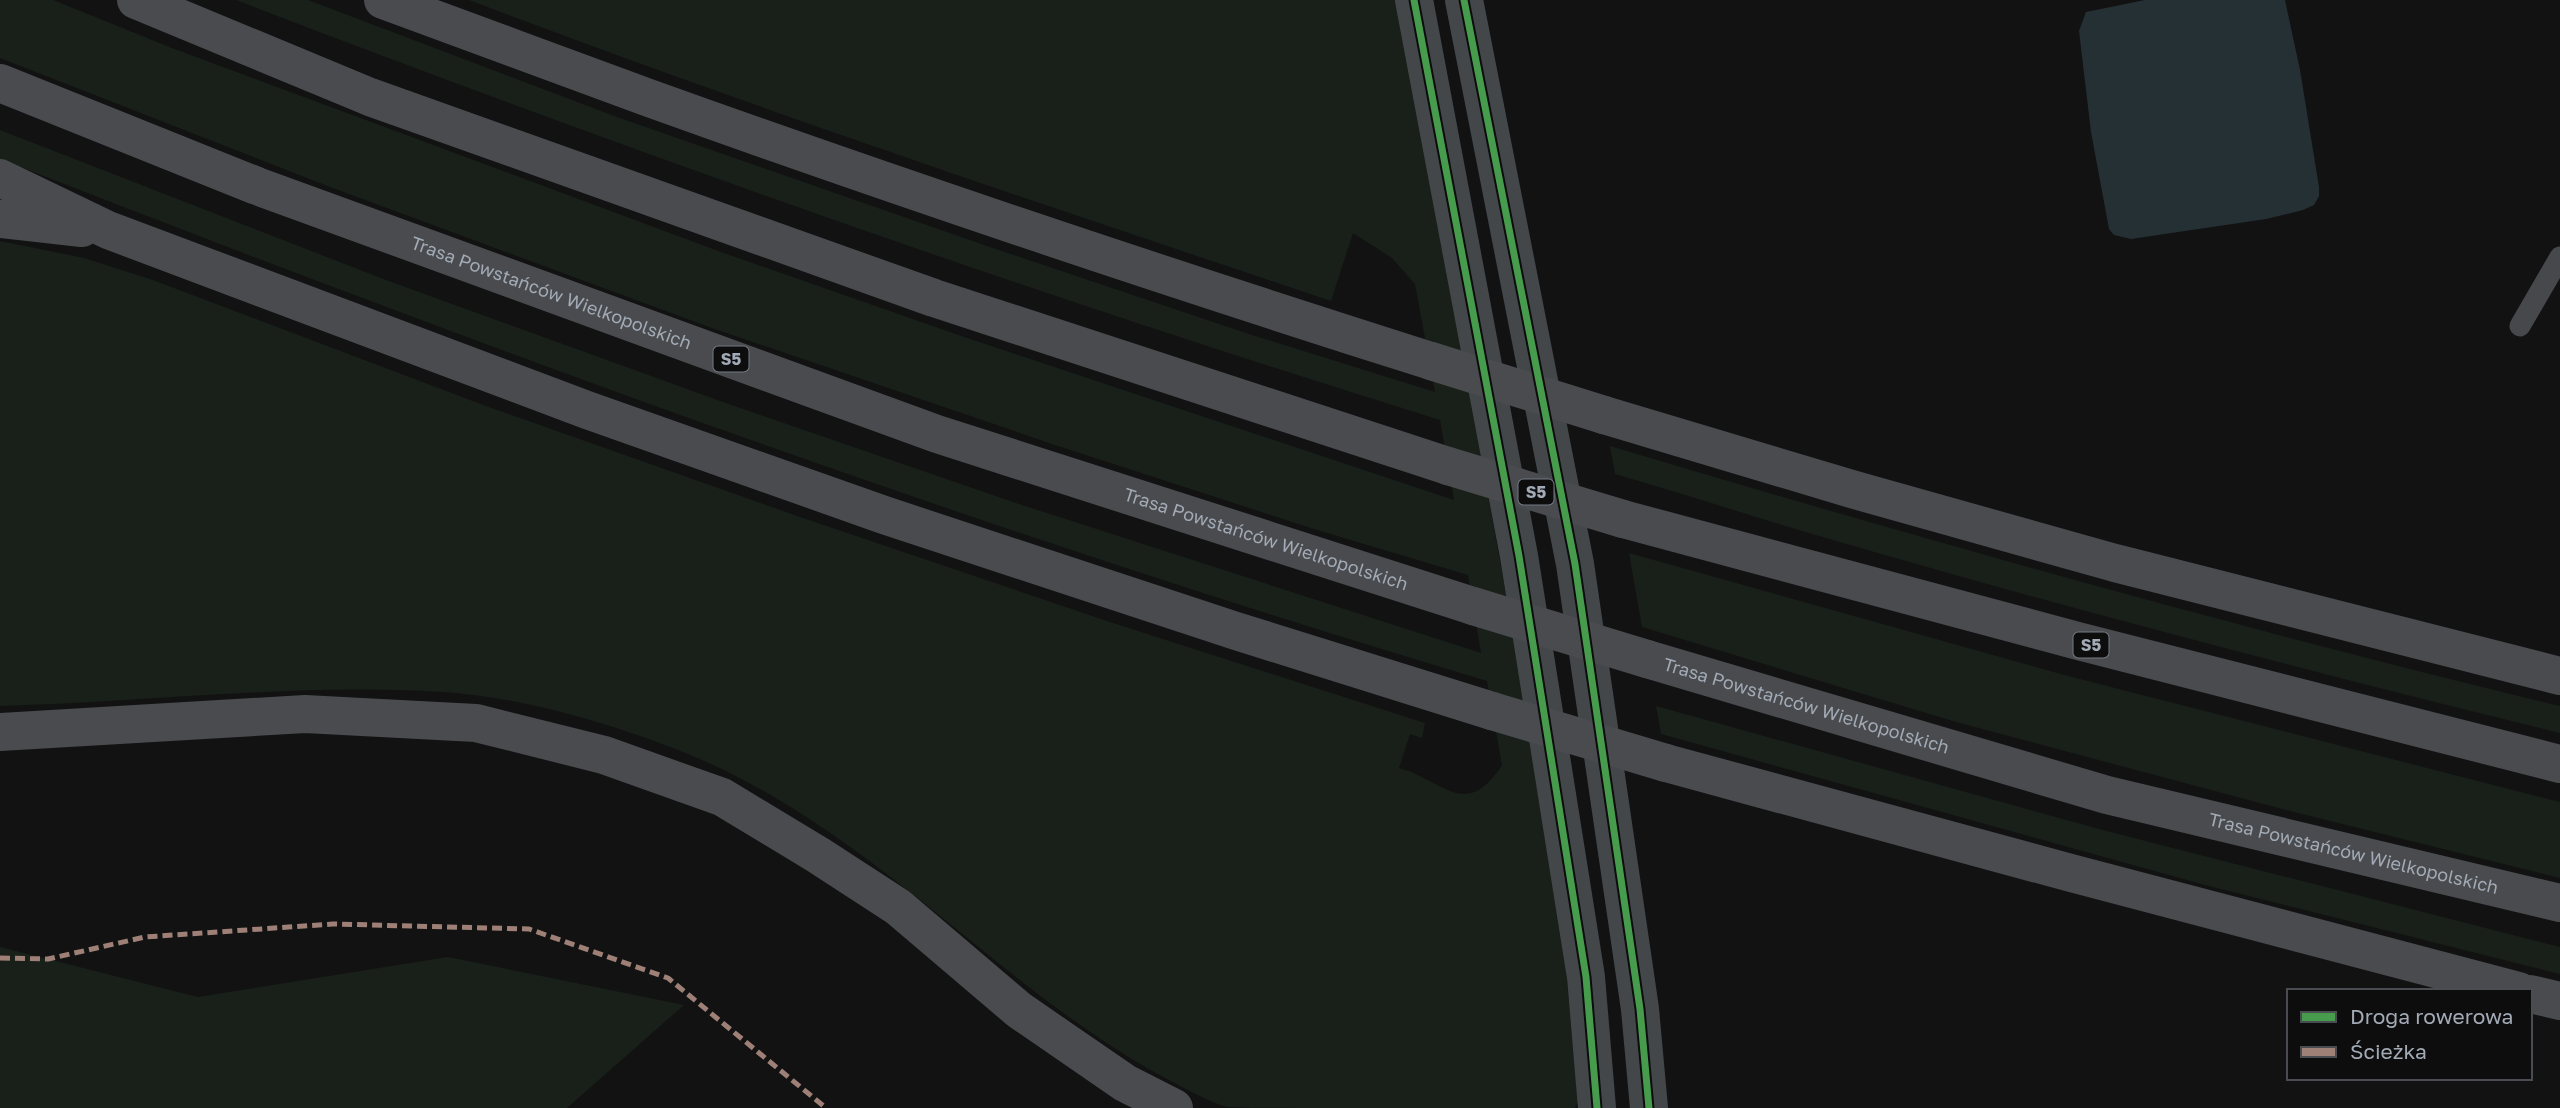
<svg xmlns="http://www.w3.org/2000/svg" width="2560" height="1108" font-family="'Golos Text',sans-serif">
<rect width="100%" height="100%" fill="#121213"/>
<path fill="#182019" d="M0 0H53L172 48 721 252 964 337 1454 500 1440 420C1033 294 634 153 236 0H308L617 117 987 246 1252 335 1435 392 1415 284 1392 258 1353 233 1331 301C1042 204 753 108 469 0H1398L1558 880 1578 1101 1575 1108C1490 1108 1405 1108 1320 1108 1297 1108 1247 1108 1227 1107 1206 1101 1185 1088 1165 1078 1110 1048 1060 1012 1011 973 909 892 810 804 688 754 613 724 523 697 442 692 295 683 147 702 0 706V241L84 258 150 279 486 406 800 517 1110 622 1425 723 1422 738 1410 734 1399 768C1442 779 1465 822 1502 765L1487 681C983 531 489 350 0 159V130L386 280 723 402 1016 503 1481 653 1468 575 1317 530 1058 446 709 327 330 187 0 58Z
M1610 446C1925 540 2241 629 2560 706V733C2316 673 2073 610 1833 540 1760 519 1688 495 1615 474Z
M1629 553 2068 676 2560 802V878L2286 810 1956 722 1642 627Z
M1656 706 2099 829 2560 947V974L2205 885 1661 734Z
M0 947 198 997 448 957 684 1005 567 1108H0Z"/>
<path fill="#253035" d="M2145 0H2285L2300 70 2319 187V196L2314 205 2303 210 2266 219 2131 239 2114 235 2109 229 2091 132 2079 31 2086 12Z"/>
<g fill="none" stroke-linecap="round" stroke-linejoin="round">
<path stroke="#46484c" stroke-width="21" d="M2520 326 2560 257"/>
<path stroke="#44474a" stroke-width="38" d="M1414 0 1519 556 1586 977 1597 1108
M1464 0 1575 564 1640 1009 1649 1108"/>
<g stroke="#494b4e" stroke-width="38">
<path d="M136 0 370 97 934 298 1448 466"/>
<path d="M383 0C472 32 560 66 649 98 908 191 1169 278 1431 361"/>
<path id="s1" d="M0 83 257 186 937 434 1473 606"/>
<path d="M0 178 108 230 587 410 884 515 1236 631 1492 711"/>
<path d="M0 219 82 228"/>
<path d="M1604 415 1855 490 2115 563 2560 676"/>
<path d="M1623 519 2078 641 2560 764"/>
<path id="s2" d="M1647 659 2107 795 2560 903"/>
<path d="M0 732 305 714 476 723 604 755 722 797 818 855 898 907 1019 1010 1125 1083 1174 1108"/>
<path d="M1666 763 2071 873 2519 991"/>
<path d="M2530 994 2560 1001"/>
</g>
<path stroke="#494b4e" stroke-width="38" d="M1431 361 1604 415
M1448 466 1623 519
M1473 606 1647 659
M1492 711 1666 763"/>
<path stroke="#9e8076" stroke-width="5" stroke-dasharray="10 5" stroke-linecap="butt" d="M0 958 48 959 145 937 333 924 529 929 668 978 826 1108"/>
<defs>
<path id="cycleway" d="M1414 0 1519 556 1586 977 1597 1108
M1464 0 1575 564 1640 1009 1649 1108"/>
</defs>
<use href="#cycleway" stroke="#0d0d0e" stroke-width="11"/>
<use href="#cycleway" stroke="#469c4c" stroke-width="7"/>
</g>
<g text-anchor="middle" stroke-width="5" stroke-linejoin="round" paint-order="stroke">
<g fill="#0d0d0e" stroke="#757b83" stroke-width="2">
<rect x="713.5" y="346.5" width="35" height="25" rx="5"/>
<rect x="1518.5" y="479.5" width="35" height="25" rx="5"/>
<rect x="2073.5" y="632.5" width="35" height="25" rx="5"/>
</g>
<g font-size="16" font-weight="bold" fill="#a2aab5">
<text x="731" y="365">S5</text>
<text x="1536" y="498">S5</text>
<text x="2091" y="651">S5</text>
</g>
<g font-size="18" fill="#a2aab5" stroke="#0d0d0e">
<text dy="6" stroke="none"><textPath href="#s1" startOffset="590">Trasa Powstańców Wielkopolskich</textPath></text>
<text dy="6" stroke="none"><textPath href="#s1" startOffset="1346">Trasa Powstańców Wielkopolskich</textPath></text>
<text dy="6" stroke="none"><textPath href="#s2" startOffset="166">Trasa Powstańców Wielkopolskich</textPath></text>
<text dy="6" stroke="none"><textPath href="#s2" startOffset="733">Trasa Powstańców Wielkopolskich</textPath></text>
</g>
</g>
<rect x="2287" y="989" width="245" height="91" fill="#0d0d0e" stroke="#494c51" stroke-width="2"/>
<rect x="2301" y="1012" width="35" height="10" fill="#469c4c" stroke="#494c51" stroke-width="2"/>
<text x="2350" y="1024" font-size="21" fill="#a2aab5">Droga rowerowa</text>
<rect x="2301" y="1047" width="35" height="10" fill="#9e8076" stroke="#494c51" stroke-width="2"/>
<text x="2350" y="1059" font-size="21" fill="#a2aab5">Ścieżka</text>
</svg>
